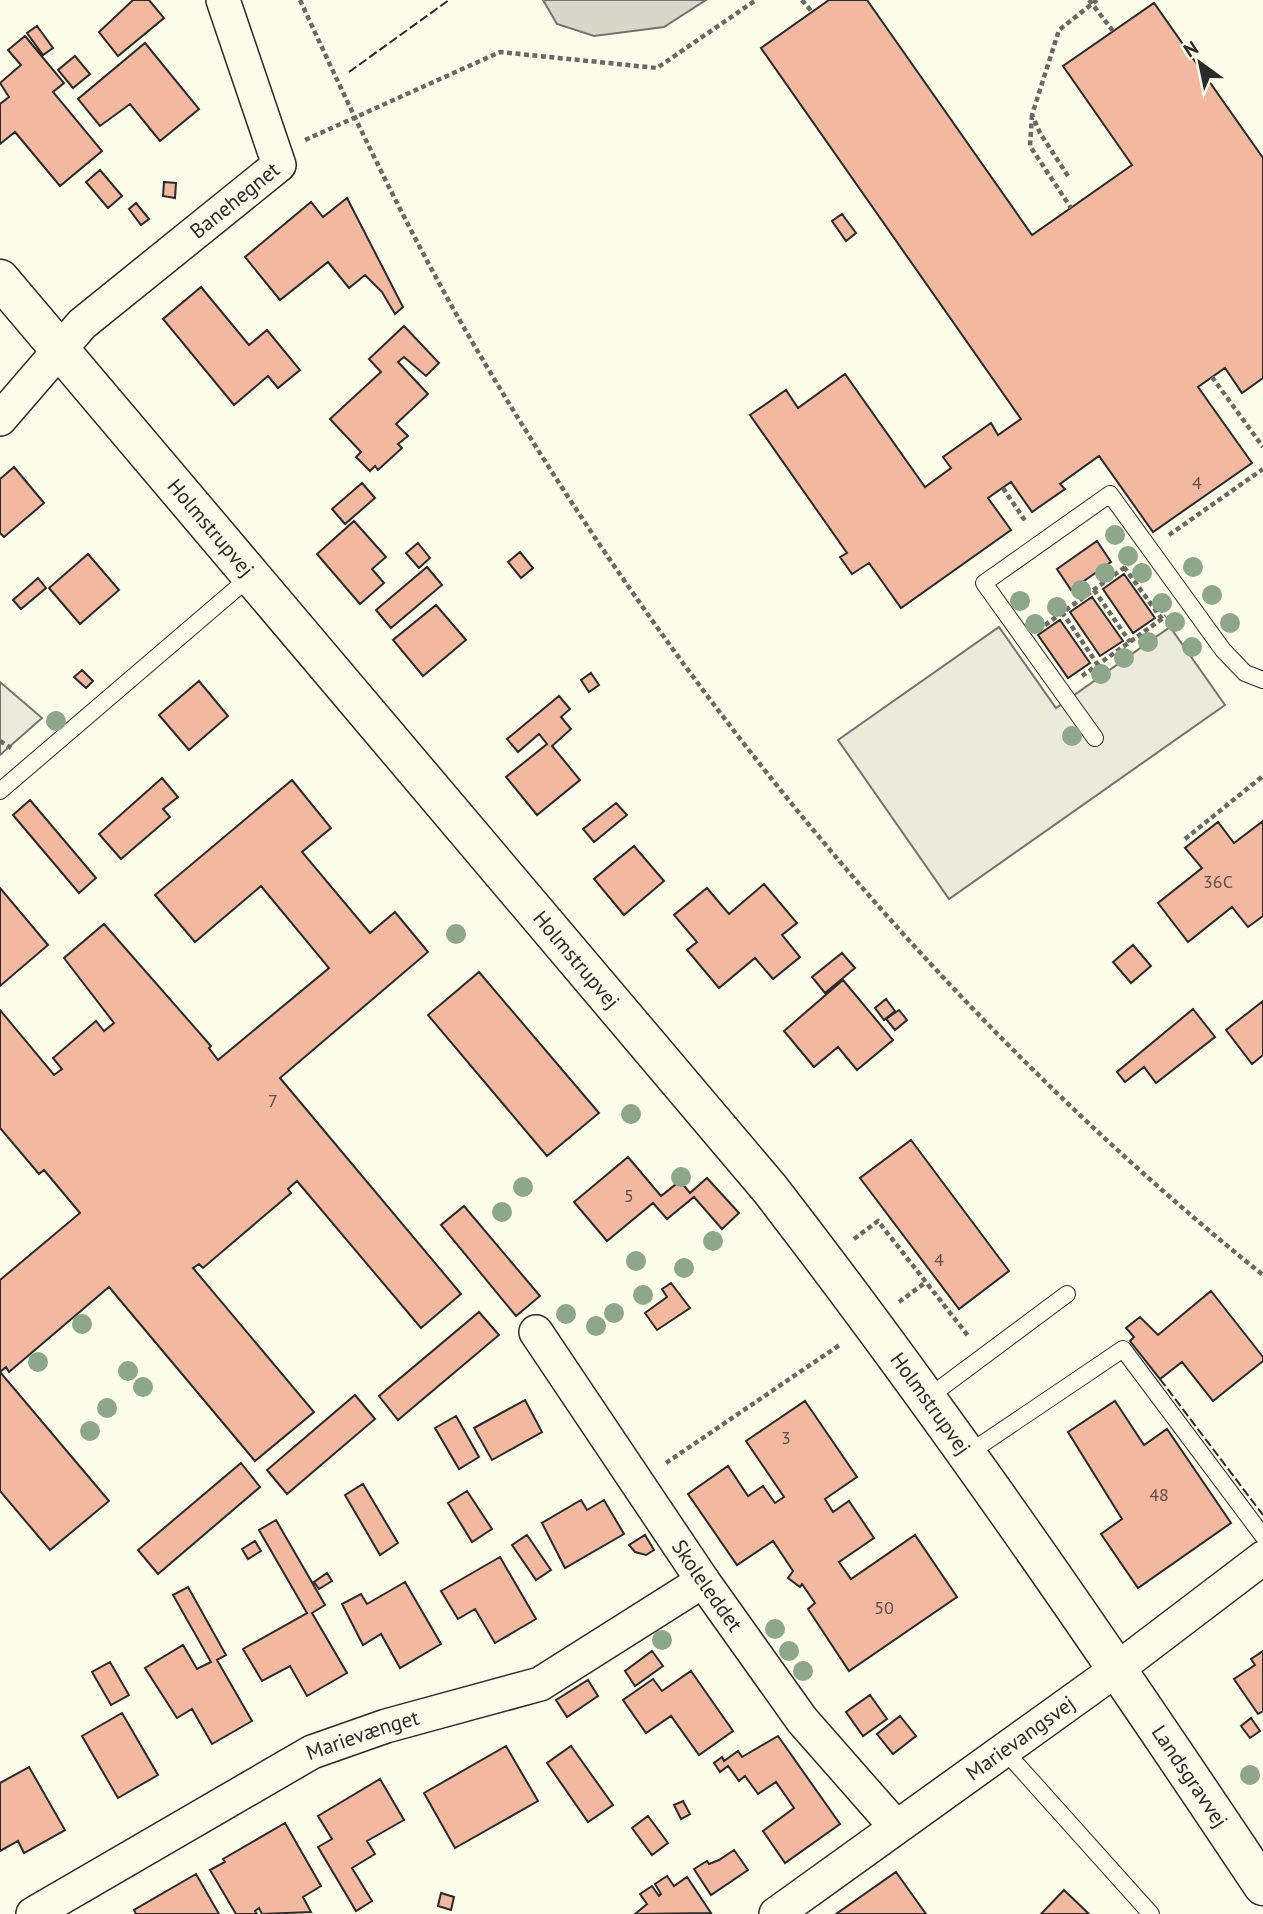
<svg xmlns="http://www.w3.org/2000/svg" width="1263" height="1914" font-family="'PT Sans',sans-serif">
<rect width="100%" height="100%" fill="#fdfbea"/>
<path fill="#eceadb" stroke="#74746e" stroke-width="2" d="M999 627 1056 708 1170 627 1225 705 949 899 838 740Z
M0 682 42 718 0 755Z"/>
<path fill="#d8d7c9" stroke="#74746e" stroke-width="2" d="M543 0H706L664 27 594 36 557 24Z"/>
<path fill="#f2b8a0" stroke="#2b2b2b" stroke-width="2" d="M133 0H149L164 18 118 56 99 32Z
M829 0H867L1032 235 1132 165 1063 66 1154 3 1263 158V378L1242 393 1225 368 1198 387 1252 463 1153 532 1099 456 1060 484 1065 489 1032 512 1011 482 988 498 1011 530 901 608 869 563 852 574 840 557 847 553 750 415 786 390 798 408 845 374 925 487 951 468 943 457 991 423 998 435 1021 419 761 48Z
M37 26 53 48 43 55 27 33Z
M25 36 64 83 53 92 102 151 60 186 15 132 0 144V104L9 97 0 83 21 65 8 50Z
M145 43 199 109 160 141 130 104 100 126 78 99Z
M75 56 90 74 73 88 58 70Z
M100 170 122 196 108 208 86 182Z
M164 182 176 183 175 198 163 196Z
M347 198 403 307 395 314 382 292 365 275 349 288 328 262 280 300 245 257 311 202 323 217Z
M136 203 149 219 141 225 129 209Z
M842 214 856 233 846 241 832 221Z
M201 287 249 345 267 330 300 370 278 388 268 376 234 405 163 319Z
M404 326 439 363 426 376 404 357 398 362 428 394 396 424 408 436 398 444 402 448 378 470 375 466 370 471 356 457 361 452 330 419 381 372 369 359Z
M14 467 44 503 4 537 0 533V479Z
M362 483 375 498 345 524 332 509Z
M354 521 386 557 372 569 384 583 360 604 317 554Z
M1097 541 1111 562 1071 590 1057 569Z
M418 543 430 558 419 568 406 553Z
M520 552 533 568 521 578 508 562Z
M88 554 119 590 80 624 49 588Z
M427 567 442 585 391 628 376 610Z
M1124 574 1155 618 1133 633 1103 589Z
M38 578 46 588 21 609 13 600Z
M1092 597 1123 641 1100 656 1070 612Z
M436 605 466 640 423 676 393 640Z
M1060 620 1090 663 1068 678 1038 635Z
M82 670 93 681 86 688 74 677Z
M591 673 599 685 589 692 581 680Z
M199 681 228 716 189 750 159 715Z
M559 696 570 709 561 717 571 729 552 746 580 780 537 815 506 777 547 744 539 734 518 752 507 739Z
M162 778 178 797 163 809 170 817 121 859 99 834Z
M292 780 331 828 302 852 370 933 395 912 428 952 280 1078 461 1294 421 1328 297 1181 288 1189 291 1193 203 1268 199 1264 193 1268 314 1412 255 1461 109 1287 9 1372 6 1367 0 1372 109 1501 50 1550 0 1491V1280L80 1213 44 1170 39 1174 0 1128V1010L54 1075 62 1069 53 1058 96 1021 104 1031 114 1023 64 958 104 924 211 1046 209 1048 218 1060 329 968 261 886 195 942 155 895Z
M30 800 96 878 79 893 13 815Z
M616 803 627 815 594 842 583 829Z
M1263 821V916L1248 927 1232 907 1188 942 1158 903 1202 868 1185 848 1218 822 1234 843Z
M634 846 664 881 624 915 594 879Z
M764 884 797 923 782 935 800 957 773 979 755 958 719 988 687 950 697 942 674 915 707 888 729 914Z
M0 888 48 945 0 986Z
M1133 945 1151 966 1131 983 1113 962Z
M842 953 855 968 825 993 812 977Z
M479 972 599 1113 547 1156 428 1015Z
M843 980 893 1040 857 1070 838 1047 814 1067 784 1031Z
M886 999 895 1011 884 1020 875 1008Z
M1263 1001V1055L1252 1064 1226 1030Z
M1193 1009 1215 1037 1156 1083 1144 1067 1125 1082 1117 1072Z
M899 1010 907 1020 895 1030 886 1019Z
M911 1140 1009 1271 959 1309 860 1178Z
M628 1157 661 1196 680 1181 690 1193 707 1178 739 1213 722 1229 694 1197 667 1219 653 1203 607 1241 574 1202Z
M464 1206 540 1296 516 1316 441 1225Z
M671 1283 690 1308 657 1330 645 1313 667 1297 662 1289Z
M1211 1291 1263 1357V1361L1213 1401 1182 1362 1160 1379 1130 1341 1134 1337 1126 1328 1140 1317 1158 1335Z
M479 1312 499 1335 398 1420 379 1396Z
M355 1395 375 1419 287 1494 267 1470Z
M525 1400 542 1432 492 1460 474 1428Z
M805 1401 857 1477 825 1499 833 1512 849 1501 874 1538 839 1562 851 1579 915 1535 957 1597 849 1671 808 1609 815 1603 802 1584 800 1587 788 1578 793 1571 773 1541 737 1565 688 1494 728 1466 748 1496 763 1486 775 1503 784 1497 746 1441Z
M1115 1401 1144 1445 1167 1429 1231 1523 1138 1588 1101 1534 1122 1519 1068 1432Z
M456 1416 479 1457 459 1469 435 1428Z
M241 1463 260 1487 158 1574 138 1550Z
M363 1484 398 1543 380 1555 345 1495Z
M467 1491 492 1529 472 1542 448 1503Z
M581 1500 587 1510 604 1500 624 1534 565 1568 542 1523Z
M276 1520 325 1605 312 1613 347 1673 307 1696 290 1666 262 1681 243 1649 307 1613 259 1530Z
M527 1535 551 1570 536 1580 512 1545Z
M645 1535 654 1550 646 1555 635 1552 629 1545Z
M255 1541 261 1551 248 1559 242 1549Z
M500 1557 536 1619 495 1643 475 1609 458 1619 441 1591Z
M327 1573 332 1581 319 1589 314 1582Z
M405 1582 441 1644 400 1668 381 1634 363 1645 342 1604 361 1594 367 1604Z
M188 1587 226 1655 217 1660 252 1721 212 1744 192 1709 177 1718 145 1668 183 1645 197 1669 211 1662 173 1595Z
M652 1651 663 1666 635 1686 625 1671Z
M1263 1651V1711L1258 1714 1234 1679 1255 1665 1251 1659Z
M110 1662 129 1695 111 1705 92 1672Z
M691 1671 733 1731 699 1755 671 1716 646 1733 623 1700 653 1679 662 1691Z
M588 1680 598 1696 567 1717 556 1700Z
M870 1695 887 1719 863 1736 846 1712Z
M122 1713 158 1775 118 1798 82 1736Z
M900 1716 916 1736 893 1754 877 1734Z
M1251 1718 1260 1731 1250 1738 1241 1726Z
M778 1736 840 1824 785 1863 763 1831 794 1808 776 1782 758 1794 745 1776 739 1781 728 1766 720 1772 714 1763 722 1757 724 1761 738 1751 742 1757Z
M506 1746 538 1801 455 1848 424 1793Z
M571 1746 613 1805 588 1822 547 1763Z
M29 1767 65 1830 24 1853 18 1841 0 1851V1783Z
M380 1779 404 1820 367 1841 375 1854 352 1868 372 1901 356 1911 318 1847 332 1839 318 1816Z
M683 1801 690 1814 681 1819 674 1805Z
M648 1816 668 1843 652 1855 632 1828Z
M285 1823 321 1886 303 1897 311 1912 262 1914 259 1908 255 1911 257 1914H236L210 1870 225 1862 223 1859Z
M734 1850 748 1870 711 1895 694 1869 707 1861 709 1864 719 1860Z
M896 1872 926 1914H836Z
M196 1874 219 1914H136L134 1910Z
M667 1876 674 1886 687 1877 711 1913 635 1914 647 1904 640 1894 652 1886 659 1896 661 1894 655 1884Z
M1064 1890 1089 1914H1041Z
M441 1893 454 1897 451 1910 438 1906Z"/>
<g fill="none" stroke-linecap="round" stroke-linejoin="round">
<defs>
<path id="service" d="M1095 738 984 583 1110 494 1223 650 1245 673 1263 680
M0 791 251 576
M926 1399 1067 1294
M966 1455 1123 1349 1263 1536
M1004 1750 1151 1914"/>
<g id="minor">
<path id="s1" d="M0 419 82 324 279 165 223 0"/>
<path id="s2" d="M536 1332 703 1581 802 1720 896 1827"/>
<path id="s3" d="M33 1914 312 1752 386 1726 540 1684 703 1581"/>
<path id="s4" d="M776 1914 1117 1669 1263 1558"/>
</g>
<g id="tertiary">
<path id="s5" d="M0 279 770 1189C944 1414 1105 1649 1263 1886"/>
</g>
</defs>
<use href="#service" stroke="#2b2b2b" stroke-width="18"/>
<use href="#minor" stroke="#2b2b2b" stroke-width="36"/>
<use href="#tertiary" stroke="#2b2b2b" stroke-width="41"/>
<path stroke="#6a6964" stroke-width="4.5" stroke-dasharray="5 3.5" stroke-linecap="butt" d="M300 0C352 113 405 225 467 333 675 690 941 1016 1263 1275
M802 0 812 12
M1089 0 1113 31
M1032 115 1030 146 1071 208
M305 140 500 52 657 68 756 0
M1068 176 1040 133 1032 115 1059 30 1097 0
M1212 377 1263 447
M1003 488 1026 522
M1169 535 1263 469
M1124 567 1162 619
M1094 590 1130 642
M1062 612 1098 665
M1045 625 1128 565
M1082 676 1166 616
M0 741 11 748
M1185 839 1263 776
M854 1239 878 1221 969 1337
M899 1302 926 1282
M666 1463 841 1344"/>
<use href="#service" stroke="#fdfbea" stroke-width="16"/>
<use href="#minor" stroke="#fdfbea" stroke-width="33"/>
<use href="#tertiary" stroke="#fdfbea" stroke-width="38"/>
<path stroke="#2b2b2b" stroke-width="2" stroke-dasharray="9 3.5" stroke-linecap="butt" d="M349 72 449 0
M1160 1379 1263 1515"/>
</g>
<g fill="#8ea78a">
<circle cx="1115" cy="535" r="10"/>
<circle cx="1128" cy="556" r="10"/>
<circle cx="1193" cy="567" r="10"/>
<circle cx="1105" cy="573" r="10"/>
<circle cx="1142" cy="573" r="10"/>
<circle cx="1081" cy="590" r="10"/>
<circle cx="1212" cy="595" r="10"/>
<circle cx="1020" cy="601" r="10"/>
<circle cx="1162" cy="603" r="10"/>
<circle cx="1057" cy="607" r="10"/>
<circle cx="1175" cy="622" r="10"/>
<circle cx="1230" cy="623" r="10"/>
<circle cx="1035" cy="624" r="10"/>
<circle cx="1148" cy="642" r="10"/>
<circle cx="1192" cy="647" r="10"/>
<circle cx="1124" cy="658" r="10"/>
<circle cx="1101" cy="674" r="10"/>
<circle cx="56" cy="721" r="10"/>
<circle cx="1072" cy="736" r="10"/>
<circle cx="456" cy="934" r="10"/>
<circle cx="631" cy="1114" r="10"/>
<circle cx="681" cy="1177" r="10"/>
<circle cx="523" cy="1187" r="10"/>
<circle cx="502" cy="1212" r="10"/>
<circle cx="713" cy="1241" r="10"/>
<circle cx="636" cy="1261" r="10"/>
<circle cx="684" cy="1268" r="10"/>
<circle cx="643" cy="1295" r="10"/>
<circle cx="614" cy="1313" r="10"/>
<circle cx="566" cy="1314" r="10"/>
<circle cx="82" cy="1324" r="10"/>
<circle cx="596" cy="1326" r="10"/>
<circle cx="38" cy="1362" r="10"/>
<circle cx="128" cy="1371" r="10"/>
<circle cx="143" cy="1387" r="10"/>
<circle cx="107" cy="1408" r="10"/>
<circle cx="90" cy="1431" r="10"/>
<circle cx="775" cy="1629" r="10"/>
<circle cx="662" cy="1640" r="10"/>
<circle cx="789" cy="1651" r="10"/>
<circle cx="803" cy="1671" r="10"/>
<circle cx="1250" cy="1775" r="10"/>
</g>
<g text-anchor="middle" stroke-width="5" stroke-linejoin="round" paint-order="stroke">
<g font-size="18" fill="#5d4e48">
<text x="1197" y="489">4</text>
<text x="1218" y="888">36C</text>
<text x="273" y="1107">7</text>
<text x="629" y="1202">5</text>
<text x="939" y="1266">4</text>
<text x="786" y="1444">3</text>
<text x="1159" y="1501">48</text>
<text x="884" y="1614">50</text>
</g>
<g font-size="21" fill="#2b2b2b" stroke="#fdfbea">
<text dy="7" stroke="none"><textPath href="#s1" startOffset="322">Banehegnet</textPath></text>
<text dy="7" stroke="none"><textPath href="#s5" startOffset="326">Holmstrupvej</textPath></text>
<text dy="7" stroke="none"><textPath href="#s5" startOffset="892">Holmstrupvej</textPath></text>
<text dy="7" stroke="none"><textPath href="#s5" startOffset="1460">Holmstrupvej</textPath></text>
<text dy="7" stroke="none"><textPath href="#s2" startOffset="306">Skoleleddet</textPath></text>
<text dy="7" stroke="none"><textPath href="#s3" startOffset="376">Marievænget</textPath></text>
<text dy="7" stroke="none"><textPath href="#s4" startOffset="301">Marievangsvej</textPath></text>
<text dy="7" stroke="none"><textPath href="#s5" startOffset="1914">Landsgravvej</textPath></text>
</g>
</g>
<g transform="translate(1200 63) rotate(327)" stroke="#fdfbea" stroke-width="5" paint-order="stroke">
<path d="M0-5L12 26L0 18L-12 26Z" fill="#2b2b2b"/>
<text y="-10" font-size="19" font-weight="bold" text-anchor="middle" fill="#2b2b2b">N</text>
</g>
</svg>
